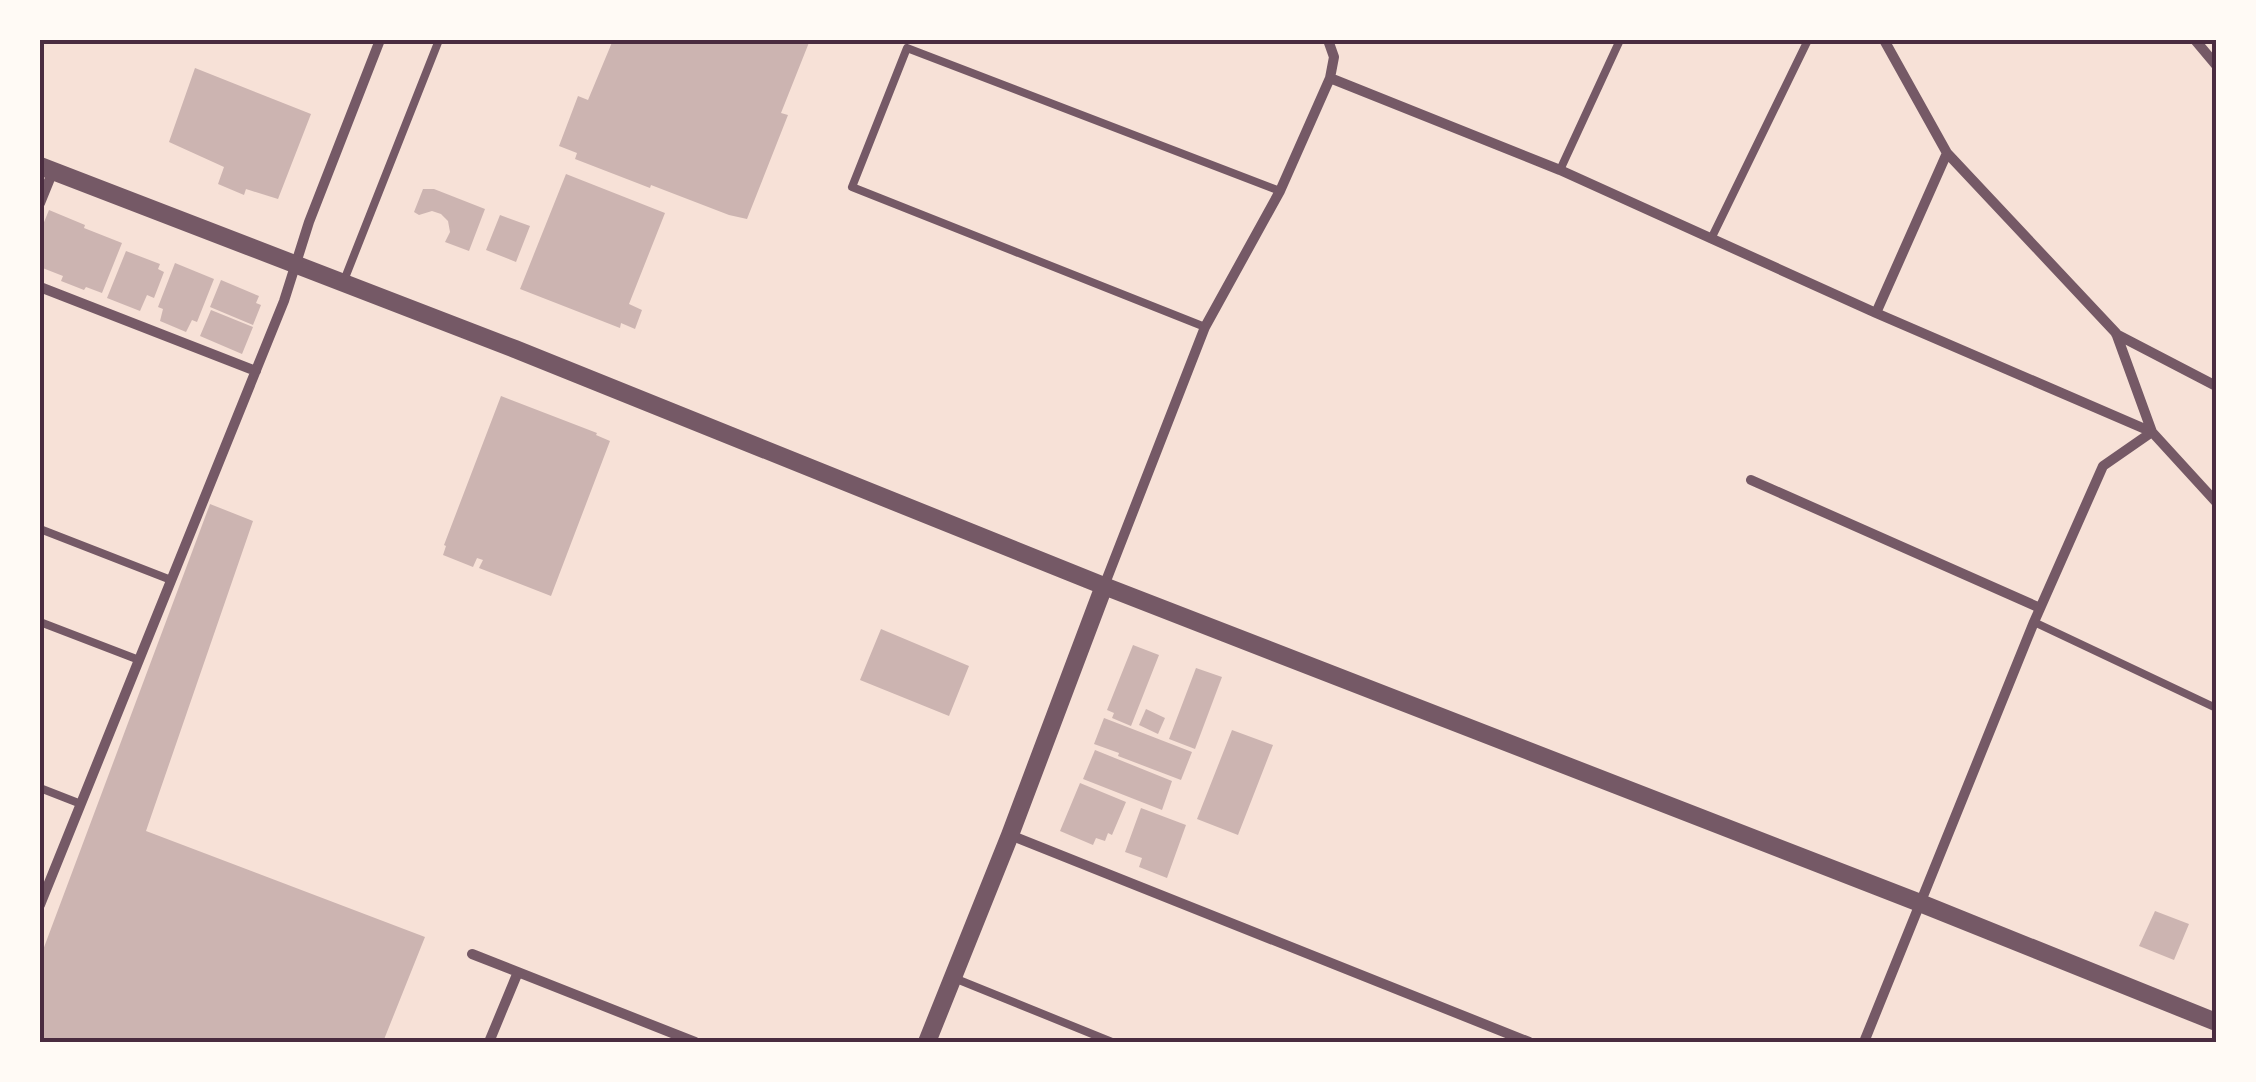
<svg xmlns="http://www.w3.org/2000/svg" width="2256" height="1082" font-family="'DejaVu Sans',sans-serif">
<rect width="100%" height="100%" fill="#f7e1d7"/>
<path fill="#ccb4b1" d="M613 40H810L781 113 788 115 747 219 729 215 651 185 650 188 575 159 577 153 559 146 578 96 588 100Z
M195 68 311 114 278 199 246 189 244 195 218 184 224 167 169 142Z
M566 174 665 213 629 304 642 310 635 329 621 323 620 328 520 289Z
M423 189H434L485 209 469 251 445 242 450 232 448 221 441 214 432 211 419 215 414 212Z
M49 210 85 225 84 228 122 243 102 293 86 287 84 290 61 281 63 276 40 267V232Z
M500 215 530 226 516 262 486 250Z
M126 251 160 264 158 269 164 272 154 298 147 295 140 311 107 298Z
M175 263 214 279 197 322 192 320 186 332 160 321 163 309 158 307Z
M221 280 259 296 256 303 261 305 253 325 210 307Z
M211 310 253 327 242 354 200 336Z
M501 396 597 433 596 435 610 441 551 596 479 568 483 560 477 558 473 567 443 555 446 546 444 545Z
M210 504 253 521 146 831 425 937 383 1042H40V958Z
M881 629 969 666 949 716 860 680Z
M1133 645 1159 655 1131 726 1112 718 1114 713 1107 710Z
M1196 668 1222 677 1195 749 1169 739Z
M1146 709 1165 718 1158 734 1139 725Z
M1104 718 1192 752 1181 780 1118 756 1119 753 1094 744Z
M1232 730 1273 745 1238 835 1197 819Z
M1095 750 1172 781 1162 810 1083 779Z
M1080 783 1126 802 1112 835 1108 833 1105 841 1096 838 1093 845 1060 831Z
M1141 808 1186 825 1167 878 1139 867 1142 858 1125 852Z
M2155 911 2189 924 2174 960 2139 946Z"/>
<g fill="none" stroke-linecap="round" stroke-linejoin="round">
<path stroke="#755966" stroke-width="8" d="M1560 170 1620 40
M1711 239 1808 40
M343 283 439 40
M1205 327 852 187 907 48 1280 191
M40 529 171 580
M40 622 139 660
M2034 622 2216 708
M40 788 81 804
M954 978 1112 1042"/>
<path stroke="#755966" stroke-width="10" d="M1884 40 1947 153 2116 333 2152 432 2216 502
M2195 40 2216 65
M1330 78 1560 170 1876 313 2152 432
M40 203 53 171
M40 287 256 371
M1876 313 1947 153
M2116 334 2216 386
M1751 480 2040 608
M1104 586 1205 327 1280 191 1330 78 1334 57 1328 40
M1010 835 1529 1042
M40 905 284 301 309 222 380 40
M472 954 695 1042
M489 1042 518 972
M1864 1042 2034 622 2103 466 2152 432"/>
<path stroke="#755966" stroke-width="18" d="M40 166 515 349 1104 586 1920 903 2216 1022
M927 1042 1010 835 1104 586"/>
</g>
<rect width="2256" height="1082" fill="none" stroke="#fffaf5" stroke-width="85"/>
<rect x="42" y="42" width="2172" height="998" fill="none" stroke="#4a2c40" stroke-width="4"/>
</svg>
